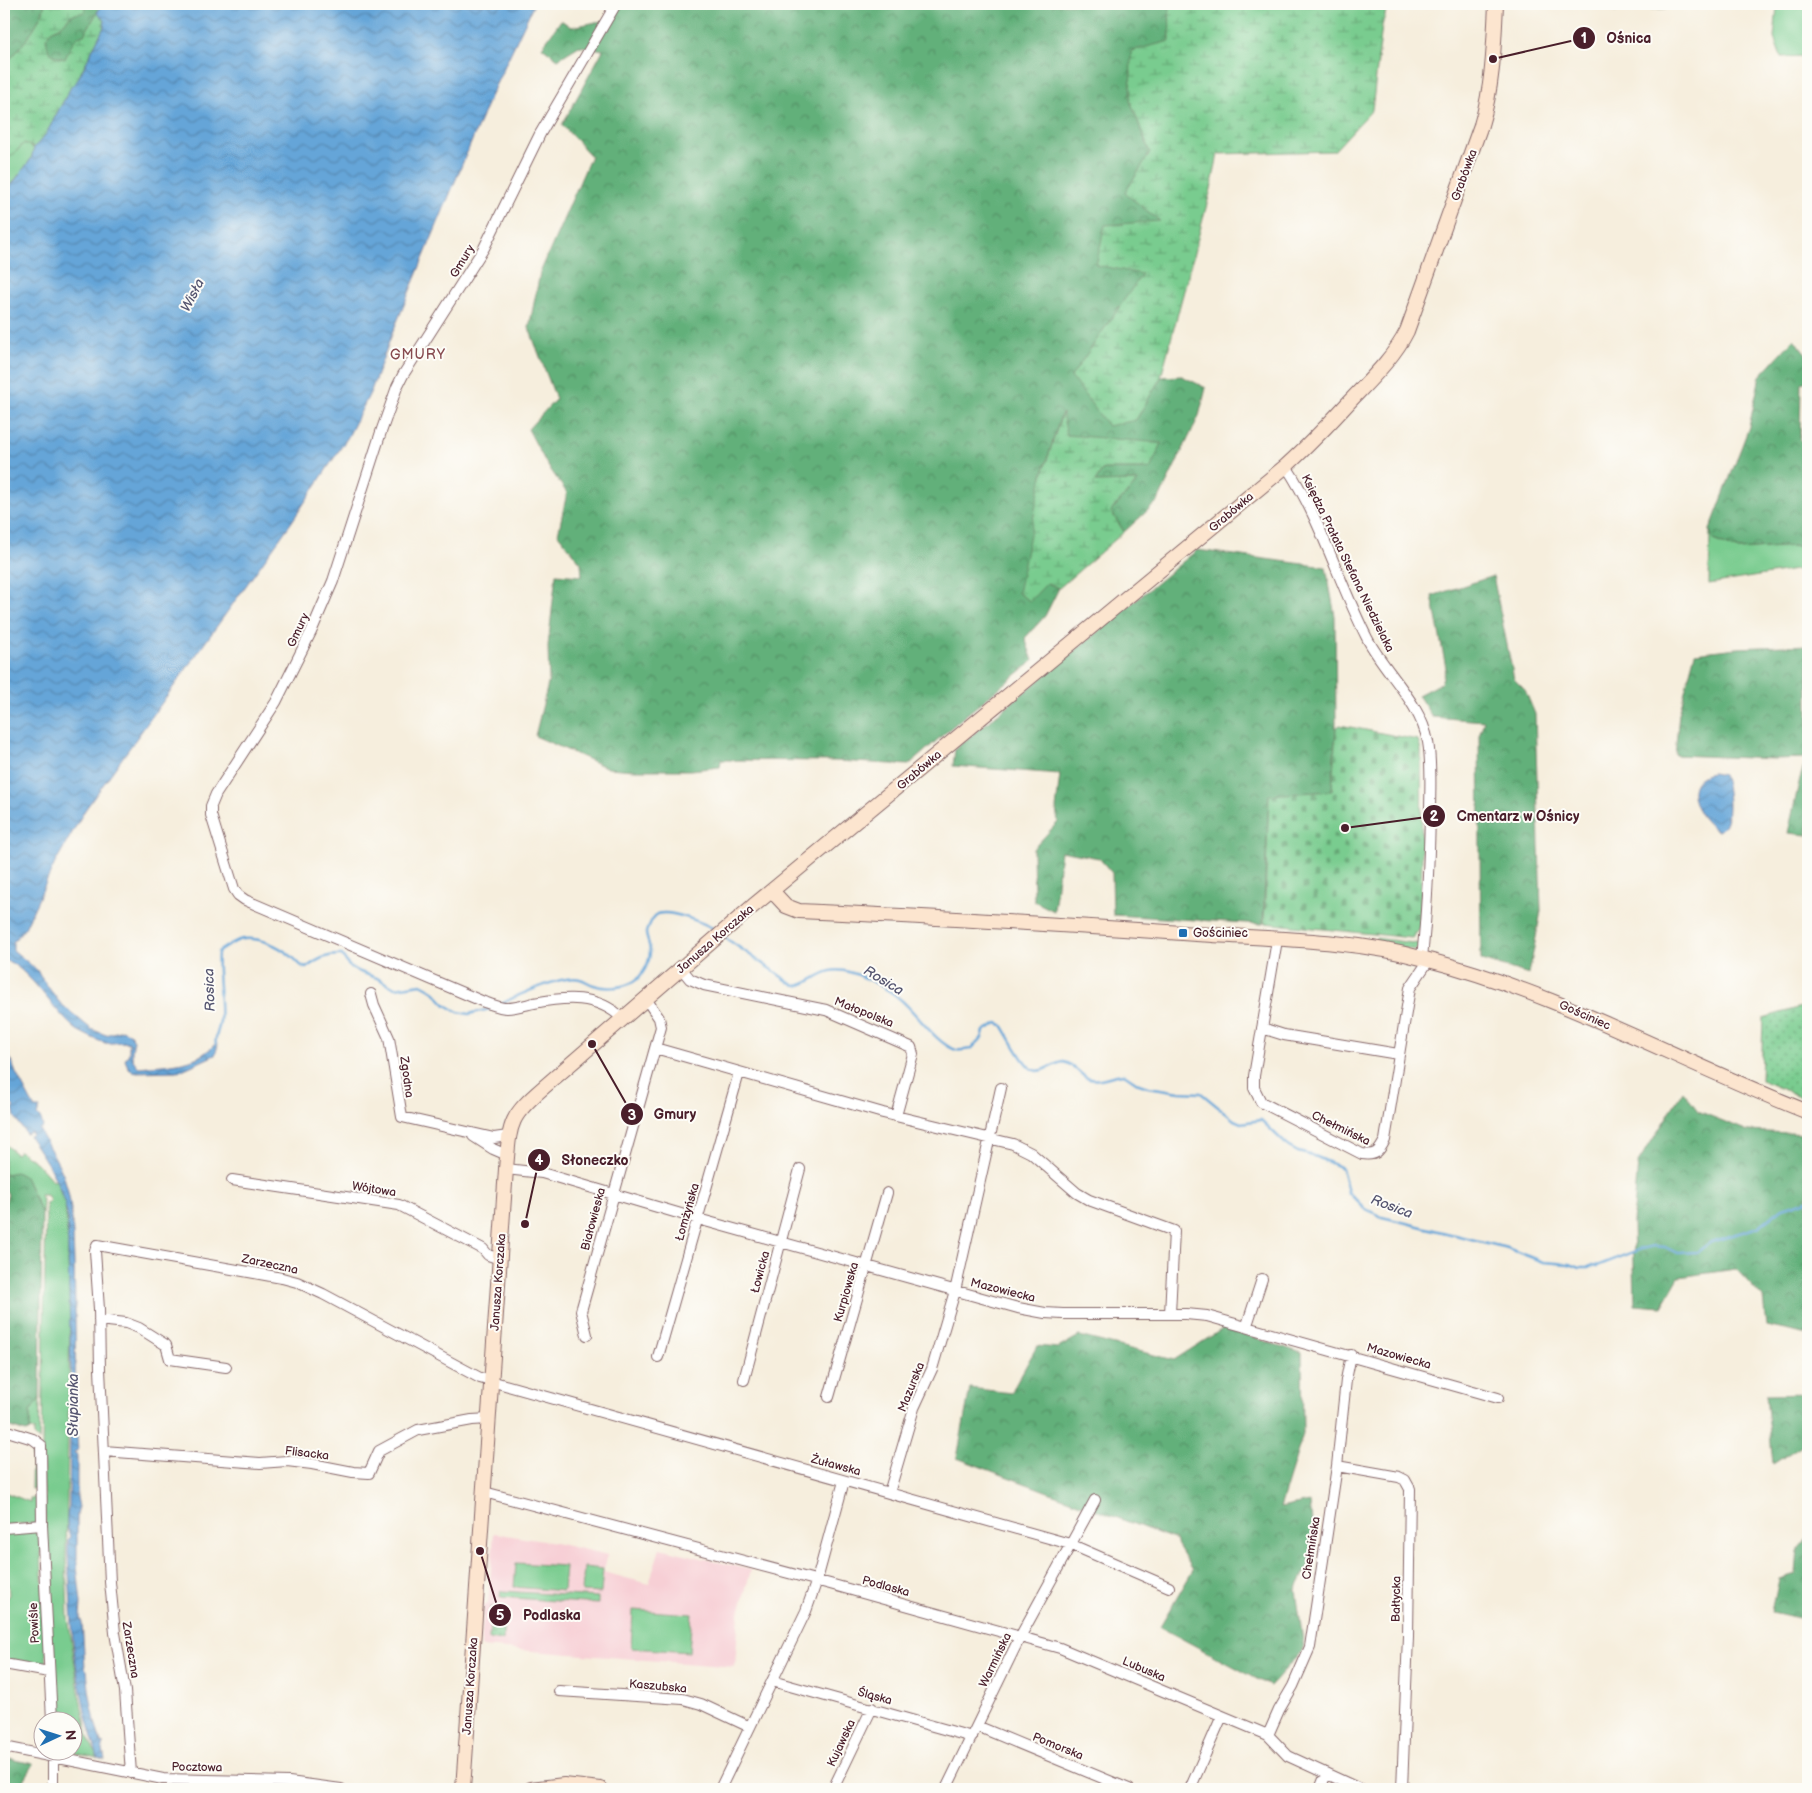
<svg xmlns="http://www.w3.org/2000/svg" width="1812" height="1793" font-family="'Balsamiq Sans',sans-serif">
<defs>
<pattern id="forest-crowns" width="20" height="18" patternUnits="userSpaceOnUse" patternTransform="scale(1.25)"><rect width="20" height="18" fill="#62b07a"/><path d="M2 6a3 3 0 1 1 6 0M12 15a3 3 0 1 1 6 0" fill="none" stroke="#538f64"/></pattern>
<pattern id="wetland-marsh" width="20" height="14" patternUnits="userSpaceOnUse" patternTransform="scale(1.25)"><rect width="20" height="14" fill="#79cc8f"/><path d="M1 5h8M5 5V1M11 12h8M15 12V8" fill="none" stroke="#65a575"/></pattern>
<pattern id="cemetery-stones" width="16" height="16" patternUnits="userSpaceOnUse" patternTransform="scale(1.25)"><rect width="16" height="16" fill="#79cc8f"/><path d="M2 7V4a2 2 0 0 1 4 0v3zM10 15v-3a2 2 0 0 1 4 0v3z" fill="#65a575"/></pattern>
<pattern id="park-dots" width="8" height="8" patternUnits="userSpaceOnUse" patternTransform="scale(1.25)"><rect width="8" height="8" fill="#79cc8f"/><path d="M2 2h.1M6 6h.1" fill="none" stroke="#65a575" stroke-width="1.8" stroke-linecap="round"/></pattern>
<pattern id="water-waves" width="16" height="10" patternUnits="userSpaceOnUse" patternTransform="scale(1.25)"><rect width="16" height="10" fill="#65a5d8"/><path d="M0 5q4-4 8 0t8 0" fill="none" stroke="#5586af"/></pattern>
</defs>
<rect width="100%" height="100%" fill="#fdfcf7"/>
<filter id="ink" filterUnits="userSpaceOnUse"><feTurbulence type="fractalNoise" baseFrequency=".02" numOctaves="2"/><feDisplacementMap in="SourceGraphic" scale="10" xChannelSelector="R" yChannelSelector="G"/><feConvolveMatrix kernelMatrix="1 2 1 2 8 2 1 2 1" color-interpolation-filters="sRGB"/></filter>
<filter id="wash" filterUnits="userSpaceOnUse"><feTurbulence type="fractalNoise" baseFrequency=".0096" numOctaves="4" result="noise"/><feDisplacementMap in="SourceGraphic" scale="20" xChannelSelector="R" yChannelSelector="G"/><feGaussianBlur stdDeviation="1.12" result="paint"/><feColorMatrix in="noise" values="0 0 0 0 0 0 0 0 0 0 0 0 0 0 0 0 0 1.4 0 .05"/><feComposite in="paint" operator="in"/></filter>
<g filter="url(#wash)">
<rect width="100%" height="100%" fill="#f6eedd"/>
<path fill="#f7cfd5" d="M494 1533 555 1543 608 1555 603 1572 649 1584 660 1548 751 1570 739 1613 735 1667 481 1647 484 1604H488Z"/>
<path fill="#79cc8f" stroke="#62765d" d="M1614 4H1808V56L1781 57 1774 38 1777 6 1760 4 1614 11Z
M24 143 34 148 31 159 5 193 4 192V161L14 154Z
M1710 530 1713 540 1739 550 1808 545V568L1709 584Z
M1376 938 1420 944 1416 950 1375 944Z
M4 1143 16 1154 20 1151 37 1163 53 1181 56 1180 65 1204 67 1226 70 1316 66 1556 68 1617 80 1698 88 1737 98 1758 66 1751 72 1750V1720H54L42 1446 46 1203 50 1201 47 1195H40L43 1203 42 1214 25 1177 6 1174 4 1172Z
M40 1398 39 1441 34 1436V1430H30V1412Z
M12 1437H19L36 1446 40 1488 31 1489 32 1445Z
M4 1492 30 1502V1498H39L38 1523 4 1525Z
M37 1530 40 1533 47 1667 4 1662V1598L7 1599 9 1594 4 1547V1531Z
M516 1563 565 1566 563 1591 514 1587Z
M584 1567 603 1569 601 1593 582 1592Z
M501 1591 598 1597V1604L500 1597Z
M633 1610 692 1614 689 1652 631 1648Z"/>
<path fill="url(#forest-crowns)" stroke="#566852" d="M4 4H45C40 24 19 51 4 65Z
M80 4H102L84 35 69 51 65 59C50 55 48 54 45 38L51 31 64 23 71 15 86 8Z
M603 4H1169L1170 42 1130 100 1150 153 1125 193 1161 221 1143 274 1071 377 1136 420 1161 377 1182 376 1206 388 1199 416 1158 501 1124 532 1111 511 1138 481 1094 482 1103 469H1150L1067 435 1061 415 1042 476 1035 518 1047 583 1059 588 1045 616 1025 638 1033 661 961 719 909 765 836 761 721 760 720 767 691 770H634L608 768 535 736 549 680 548 646 556 574 582 576 581 563 558 534 567 493 546 463 528 429 556 399 529 328 540 273 591 156 562 125 603 50 579 46 558 59 542 47 561 20 571 27 617 18Z
M1794 339 1808 356V381L1801 383 1800 439 1808 451V545L1739 550 1713 540 1710 530 1749 427 1760 376Z
M1197 550 1326 567 1335 616 1336 728 1332 791 1269 796 1263 924 1113 915 1112 873 1099 858 1061 851 1054 911 1034 901 1033 849 1058 822 1056 809 1060 774 953 766 955 749Z
M1493 576 1514 679 1525 690 1535 714 1541 911 1529 974 1481 960 1479 735 1484 721 1432 717 1418 695 1441 683 1446 668 1432 596Z
M1808 645V835L1788 833 1800 778 1807 758 1774 759 1675 755 1679 714 1695 653 1736 648Z
M1683 1091 1698 1111 1748 1131 1808 1134V1335L1766 1326 1763 1298 1736 1269 1679 1277 1662 1307 1635 1305 1633 1222 1638 1163Z
M4 1172 6 1174 16 1172 25 1177 42 1214 40 1398 30 1412V1430L26 1432 4 1425V1207L8 1194 4 1189Z
M1224 1328 1302 1353 1303 1434 1280 1508 1310 1502 1315 1552 1296 1590 1304 1649 1270 1686 1160 1627 1193 1570 1174 1539 957 1458 970 1388 1011 1393 1037 1346 1058 1348 1079 1336 1174 1360Z
M1808 1394V1446V1441L1773 1464 1766 1395Z
M1808 1538V1620L1772 1612 1779 1579 1796 1574 1798 1549Z
M4 1758 34 1764 21 1785 16 1789H4Z"/>
<path fill="url(#wetland-marsh)" stroke="#62765d" d="M45 4H80L86 8 85 12 71 15 61 26 51 31 46 38C48 54 50 56 65 59 70 49 72 37 84 35L97 13 105 20 104 27 77 81 71 87 46 134 34 148 24 143 14 154 4 161V65C19 51 40 24 45 4Z
M1169 4H1388L1382 26 1372 110 1334 151 1218 154 1211 189 1161 377 1136 420 1108 426 1071 377 1142 274 1096 265 1105 225 1160 221 1125 193 1150 153 1130 100 1131 51 1170 41Z
M1062 413 1067 435 1162 443 1150 469H1103L1095 482 1138 481 1111 511 1124 532 1059 588 1047 583 1030 601 1018 593 1042 476Z"/>
<path fill="url(#cemetery-stones)" stroke="#62765d" d="M1340 725 1418 740 1421 750 1422 861 1420 929 1412 938 1264 923 1269 795 1332 791 1336 728Z"/>
<path fill="url(#park-dots)" stroke="#62765d" d="M1808 1005V1100L1761 1080 1763 1018Z
M491 1607 499 1608V1614L504 1615 503 1640 489 1639Z"/>
<path fill="url(#water-waves)" stroke="#586282" d="M102 4H534L490 97 392 334 371 391 348 437 291 523 85 810 55 863 25 928 13 942V950L37 970 40 976 60 1003 91 1029 106 1035 122 1030 129 1033 134 1040C132 1052 129 1058 139 1067 165 1064 195 1066 214 1045H218L215 1055 180 1071 133 1072 128 1067 125 1060 129 1053V1043C120 1041 114 1044 105 1043 100 1042 82 1033 77 1030 56 1015 27 965 4 960V195L31 159 34 148 46 134 71 87 77 81 104 27 105 20 97 13Z
M1712 773 1723 775C1728 787 1733 825 1718 831 1697 819 1677 780 1712 773Z
M4 1042 16 1073 34 1107 36 1108H40L37 1115 41 1119 43 1127 39 1129C47 1146 59 1161 65 1180 73 1206 73 1235 74 1262 76 1318 75 1374 76 1430L78 1436H77L78 1451H75L74 1453 77 1454V1497L79 1507 77 1515V1566L81 1603 80 1618 82 1622 85 1668 87 1670C89 1695 94 1720 101 1743L104 1744 102 1745 105 1760 98 1758 86 1717 77 1671 73 1641 68 1554V1540L70 1536C66 1528 66 1515 69 1507L71 1375 67 1214C62 1185 46 1160 29 1136L32 1135 31 1132 26 1134 15 1117 13 1108 14 1107 8 1101 10 1100 7 1094 5 1093Z"/>
<g fill="none" stroke-linecap="round" stroke-linejoin="round">
<path stroke="#65a5d8" stroke-width="2.5" d="M724 937 795 986C813 985 823 964 849 972 864 976 887 988 900 999 916 1012 936 1044 956 1050 961 1051 966 1050 971 1049L982 1038 984 1031 997 1023 1002 1025C1009 1035 1025 1070 1037 1071 1046 1071 1055 1063 1063 1062 1074 1064 1078 1073 1087 1078 1099 1083 1112 1074 1124 1074L1139 1084 1148 1087 1180 1092 1201 1093 1234 1120 1241 1123 1261 1120 1289 1147 1298 1152 1317 1157 1342 1168 1348 1192 1364 1208 1382 1217 1507 1248 1543 1262 1569 1264 1579 1268H1587L1592 1265 1597 1266 1641 1249 1653 1246 1665 1247 1677 1253 1697 1252 1711 1242 1758 1227 1783 1208 1808 1200
M501 1004C516 996 564 974 580 979 585 980 589 984 594 985 605 989 620 988 631 983 642 978 650 963 650 951 650 945 646 938 646 933 646 930 648 928 649 926 651 921 654 916 658 914 670 909 706 924 716 930
M215 1047 216 1045C214 1036 219 1031 220 1022 222 999 216 975 218 952 224 948 231 943 239 940 255 935 278 945 291 956 297 960 299 966 306 968 318 959 327 954 342 955L349 966 360 972 377 978 395 988 421 984 432 990 446 1005 458 1012 469 1014 494 1008"/>
</g>
</g>
<g filter="url(#ink)">
<g fill="none" stroke-linecap="round" stroke-linejoin="round">
<defs>
<path id="street" d="M616 4 540 134 484 248 403 375 397 387 381 432 333 581 311 632 276 702 216 794 211 806V815L234 889 238 895 245 900 484 1002C491 1004 499 1008 507 1008 515 1008 525 1005 534 1003 565 997 597 994 622 1018
M1286 466C1321 519 1338 581 1367 638 1385 673 1420 701 1428 742 1432 765 1430 790 1430 814 1429 862 1427 910 1422 958
M1277 940 1254 1076V1088L1261 1102 1362 1154C1376 1156 1379 1152 1385 1140L1410 988 1429 960
M681 968 690 979 704 985 826 1010 911 1047 913 1054 896 1116
M371 994 374 1005 389 1038 402 1117 494 1138 508 1136
M1262 1028 1284 1035 1398 1054
M655 1048 883 1113 1013 1144 1031 1153 1077 1193 1089 1200 1174 1231 1170 1314
M473 1136 493 1149 507 1155
M506 1169 542 1173 698 1219 1018 1308 1045 1313 1063 1314H1186L1207 1316 1498 1398
M232 1180 399 1205 483 1249 488 1255 500 1259
M99 1320 126 1323 139 1328 166 1345 170 1359 226 1367
M1247 1325 1262 1279
M587 1335 581 1311 661 1027 659 1018 646 999
M658 1357 739 1073
M744 1380 800 1169
M829 1397 887 1193
M4 1430 33 1439 41 1445 42 1525 52 1720
M104 1451 260 1463 287 1461 312 1464 353 1472 369 1473 379 1451 418 1430 472 1420 489 1419
M1337 1466 1399 1477 1405 1480 1410 1489 1408 1636 1402 1789
M484 1492 830 1584 1060 1648 1268 1735 1288 1756 1360 1789
M889 1493 914 1408 932 1369 955 1291 1001 1088
M4 1528 42 1525
M4 1664 49 1672
M772 1681 972 1737
M559 1691 683 1699 701 1704 750 1727
M977 1726 1129 1789
M1268 1735 1279 1710 1293 1686 1310 1647 1337 1466 1346 1380 1351 1355
M4 1747 163 1779 289 1782 341 1789
M131 1773 125 1691 115 1633 110 1582 100 1369 99 1309 95 1251 97 1245 282 1278 297 1282 323 1294 480 1378 1070 1544 1169 1587
M53 1789V1751
M720 1789 806 1611 817 1580 844 1481
M833 1789 872 1708
M946 1789 1020 1637 1095 1500
M1190 1789 1222 1716
M1320 1789 1326 1774"/>
<path id="secondary" d="M772 891 786 906 799 911C932 917 1064 925 1196 934 1272 939 1351 939 1425 959 1559 993 1680 1062 1808 1112
M463 1789 506 1169C510 1123 508 1118 544 1087L753 906 1286 466C1309 445 1330 423 1351 400 1371 379 1394 357 1407 331L1481 125C1493 86 1494 45 1496 4
M531 1789 564 1785 601 1789"/>
</defs>
<use href="#street" stroke="#866769" stroke-width="12"/>
<use href="#secondary" stroke="#866769" stroke-width="16"/>
<use href="#street" stroke="#fff" stroke-width="10"/>
<use href="#secondary" stroke="#fce5cf" stroke-width="14"/>
</g>
</g>
<rect fill="#1f6fb2" stroke="#fdfcf7" stroke-width="2" x="1178" y="928" width="10" height="10" rx="2.5"/>
<g text-anchor="middle" stroke-width="4" stroke-linejoin="round" paint-order="stroke">
<g font-size="12" fill="#4a1f2b" stroke="#fdfcf7">
<text transform="translate(1464 175) rotate(-70)" y="4">Grabówka</text>
<text transform="translate(462 261) rotate(-59)" y="4">Gmury</text>
<text transform="translate(1231 512) rotate(-40)" y="4">Grabówka</text>
<text transform="translate(1348 563) rotate(64)" y="4">Księdza Prałata Stefana Niedzielaka</text>
<text transform="translate(298 630) rotate(-65)" y="4">Gmury</text>
<text transform="translate(919 770) rotate(-40)" y="4">Grabówka</text>
<text transform="translate(715 939) rotate(-41)" y="4">Janusza Korczaka</text>
<text transform="translate(864 1012) rotate(22)" y="4">Małopolska</text>
<text transform="translate(1585 1015) rotate(24)" y="4">Gościniec</text>
<text transform="translate(407 1077) rotate(82)" y="4">Zgodna</text>
<text transform="translate(1341 1128) rotate(26)" y="4">Chełmińska</text>
<text transform="translate(374 1189) rotate(9)" y="4">Wójtowa</text>
<text transform="translate(687 1212) rotate(-74)" y="4">Łomżyńska</text>
<text transform="translate(593 1219) rotate(-75)" y="4">Białowieska</text>
<text transform="translate(270 1264) rotate(12)" y="4">Zarzeczna</text>
<text transform="translate(760 1272) rotate(-75)" y="4">Łowicka</text>
<text transform="translate(498 1282) rotate(-86)" y="4">Janusza Korczaka</text>
<text transform="translate(1003 1290) rotate(14)" y="4">Mazowiecka</text>
<text transform="translate(846 1292) rotate(-74)" y="4">Kurpiowska</text>
<text transform="translate(1399 1356) rotate(16)" y="4">Mazowiecka</text>
<text transform="translate(911 1387) rotate(-68)" y="4">Mazurska</text>
<text transform="translate(307 1453) rotate(7)" y="4">Flisacka</text>
<text transform="translate(836 1465) rotate(15)" y="4">Żuławska</text>
<text transform="translate(1311 1548) rotate(-81)" y="4">Chełmińska</text>
<text transform="translate(886 1586) rotate(15)" y="4">Podlaska</text>
<text transform="translate(1396 1599) rotate(-89)" y="4">Bałtycka</text>
<text transform="translate(34 1623) rotate(-93)" y="4">Powiśle</text>
<text transform="translate(131 1650) rotate(81)" y="4">Zarzeczna</text>
<text transform="translate(995 1660) rotate(-64)" y="4">Warmińska</text>
<text transform="translate(1144 1669) rotate(23)" y="4">Lubuska</text>
<text transform="translate(470 1686) rotate(-86)" y="4">Janusza Korczaka</text>
<text transform="translate(658 1686) rotate(5)" y="4">Kaszubska</text>
<text transform="translate(875 1696) rotate(15)" y="4">Śląska</text>
<text transform="translate(841 1743) rotate(-65)" y="4">Kujawska</text>
<text transform="translate(1058 1746) rotate(22)" y="4">Pomorska</text>
<text transform="translate(197 1767) rotate(1)" y="4">Pocztowa</text>
</g>
<g font-size="12" fill="#4a1f2b" stroke="#fdfcf7" text-anchor="start">
<text x="1193" y="937">Gościniec</text>
</g>
<g font-size="14" font-style="italic" fill="#555570" stroke="#fdfcf7">
<text transform="translate(192 295) rotate(-63)" y="5">Wisła</text>
<text transform="translate(884 980) rotate(31)" y="5">Rosica</text>
<text transform="translate(209 990) rotate(-92)" y="5">Rosica</text>
<text transform="translate(1392 1206) rotate(21)" y="5">Rosica</text>
<text transform="translate(73 1405) rotate(-90)" y="5">Słupianka</text>
</g>
<g font-size="14" letter-spacing="1" fill="#874b50" stroke="#fdfcf7">
<text x="418" y="359">GMURY</text>
</g>
</g>
<path fill="none" stroke="#4a1f2b" stroke-width="2" d="M1493 59L1584 38M1345 828L1434 816M592 1044L632 1114M525 1224L539 1160M480 1551L500 1615"/>
<g fill="#4a1f2b" stroke="#fdfcf7" stroke-width="2">
<circle cx="1493" cy="59" r="5"/>
<circle cx="1345" cy="828" r="5"/>
<circle cx="592" cy="1044" r="5"/>
<circle cx="525" cy="1224" r="5"/>
<circle cx="480" cy="1551" r="5"/>
<circle cx="1584" cy="38" r="12"/>
<circle cx="1434" cy="816" r="12"/>
<circle cx="632" cy="1114" r="12"/>
<circle cx="539" cy="1160" r="12"/>
<circle cx="500" cy="1615" r="12"/>
</g>
<g font-size="15" text-anchor="middle" font-weight="bold" fill="#fff">
<text x="1584" y="43">1</text>
<text x="1434" y="821">2</text>
<text x="632" y="1120">3</text>
<text x="539" y="1165">4</text>
<text x="500" y="1620">5</text>
</g>
<g font-size="14" text-anchor="middle" font-weight="bold" fill="#4a1f2b" stroke="#fdfcf7" stroke-width="4" stroke-linejoin="round" paint-order="stroke">
<text x="1629" y="43">Ośnica</text>
<text x="1518" y="821">Cmentarz w Ośnicy</text>
<text x="675" y="1119">Gmury</text>
<text x="595" y="1165">Słoneczko</text>
<text x="552" y="1620">Podlaska</text>
</g>
<rect width="1812" height="1793" fill="none" stroke="#fdfcf7" stroke-width="20"/>
<g transform="translate(58 1736) rotate(86)"><circle r="24" fill="#fdfcf7" stroke="#b5a4a5"/>
<path d="M0-4L9 19L0 12L-9 19Z" fill="#1f6fb2"/>
<text y="-8" font-size="14" font-weight="bold" text-anchor="middle" fill="#4a1f2b">N</text>
</g>
</svg>
